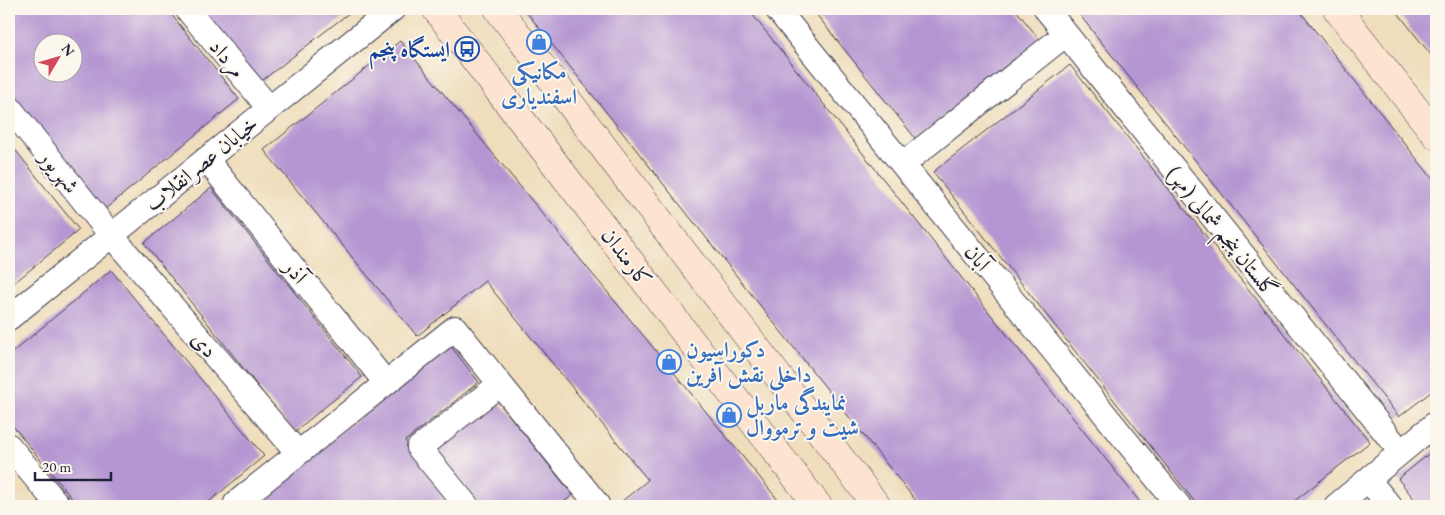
<svg xmlns="http://www.w3.org/2000/svg" width="1445" height="515" font-family="'EB Garamond',Amiri,serif">
<rect width="100%" height="100%" fill="#fbf7ec"/>
<filter id="ink" filterUnits="userSpaceOnUse"><feTurbulence type="fractalNoise" baseFrequency=".02" numOctaves="2"/><feDisplacementMap in="SourceGraphic" scale="10" xChannelSelector="R" yChannelSelector="G"/><feConvolveMatrix kernelMatrix="1 2 1 2 8 2 1 2 1" color-interpolation-filters="sRGB"/></filter>
<filter id="wash" filterUnits="userSpaceOnUse"><feTurbulence type="fractalNoise" baseFrequency=".0096" numOctaves="4" result="noise"/><feDisplacementMap in="SourceGraphic" scale="20" xChannelSelector="R" yChannelSelector="G"/><feGaussianBlur stdDeviation="1.12" result="paint"/><feColorMatrix in="noise" values="0 0 0 0 0 0 0 0 0 0 0 0 0 0 0 0 0 1.4 0 .05"/><feComposite in="paint" operator="in"/></filter>
<g filter="url(#wash)">
<rect width="100%" height="100%" fill="#efddbb"/>
<g id="blocks">
<path fill="#b596d2" fill-rule="evenodd" d="M9 9H167L239 99 104 210 9 91ZM42 42H72V72H42Z
M199 9H354L259 83Z
M524 9H748L1143 506H920Z
M812 9H1015L1040 40 916 139Z
M1075 9H1298L1436 183V388L1399 417Z
M1395 9H1436V61L1416 36Z
M400 41 680 380 783 506H616L648 480 485 281 417 336 264 150Z
M1070 65 1370 442 1288 506H1198L933 172Z
M9 142 79 230 9 287Z
M211 188 362 377 294 432 144 243Z
M111 270 264 456 204 506H78L9 421V355Z
M449 344 479 382 405 441 457 506H254L253 504Z
M496 399 573 495 559 506H481L434 449Z
M1436 448V506H1420L1398 479Z"/>
</g>
</g>
<g filter="url(#ink)">
<use href="#blocks" fill-opacity="0" stroke="#413e4e" stroke-width="1"/>
<g fill="none" stroke-linecap="round" stroke-linejoin="round">
<defs>
<path id="street" d="M187 9 269 108
M777 9 1179 506
M1046 9 1401 452
M9 107 111 235 298 453
M206 159 386 383
M903 164 1066 34
M9 318 393 9
M9 446 59 506
M1368 480 1390 506
M238 506 236 503 455 328 597 504 595 506
M467 506 419 448 500 384
M1336 506 1436 423"/>
<path id="secondary" d="M436 9 818 506
M498 9 877 506
M1337 9 1436 135"/>
</defs>
<use href="#street" stroke="#413e4e" stroke-width="26"/>
<use href="#secondary" stroke="#413e4e" stroke-width="29"/>
<use href="#street" stroke="#fff" stroke-width="24"/>
<use href="#secondary" stroke="#fde4d1" stroke-width="28"/>
</g>
</g>
<defs>
<symbol id="shop-ring" viewBox="-11 -11 22 22"><circle r="9.5" fill="#fbf7ec" stroke="#3f7fe0" stroke-width="1.5"/><path d="M-5-2.5h2.3a2.7 3.5 0 0 1 5.4 0H5L5.5 6h-11ZM-1.5-2.5h3a1.5 2.3 0 0 0-3 0Z" fill="#3f7fe0"/></symbol>
<symbol id="bus-ring" viewBox="-11 -11 22 22"><circle r="9.5" fill="#fbf7ec" stroke="#1a4fb4" stroke-width="1.5"/><path d="M-5-6H5V4H4V6H2V4H-2V6H-4V4H-5ZM-3.5-4V0h7V-4ZM-3.5 1.2v1.5H-2V1.2ZM2 1.2v1.5H3.5V1.2Z" fill="#1a4fb4"/></symbol>
</defs>
<g fill-rule="evenodd">
<use href="#shop-ring" x="525" y="28" width="28" height="28"/>
<use href="#bus-ring" x="453" y="35" width="28" height="28"/>
<use href="#shop-ring" x="655" y="348" width="28" height="28"/>
<use href="#shop-ring" x="715" y="401" width="28" height="28"/>
</g>
<g text-anchor="middle" stroke-width="4" stroke-linejoin="round" paint-order="stroke">
<g font-size="22" font-weight="bold" fill="#164399" stroke="#fbf7ec" text-anchor="end">
<text x="450" y="57">ایستگاه پنجم</text>
</g>
<g font-size="22" fill="#22223b" stroke="#fbf7ec">
<text transform="translate(228 58) rotate(50)" y="8">مرداد</text>
<text transform="translate(201 163) rotate(-39)" y="8">خیابان عصرانقلاب</text>
<text transform="translate(60 171) rotate(51)" y="8">شهریور</text>
<text transform="translate(1223 231) rotate(51)" y="8">گلستان پنجم شمالی (مهر)</text>
<text transform="translate(627 257) rotate(53)" y="8">کارمندان</text>
<text transform="translate(978 257) rotate(51)" y="8">آبان</text>
<text transform="translate(296 271) rotate(51)" y="8">آذر</text>
<text transform="translate(205 344) rotate(49)" y="8">دی</text>
</g>
<g font-size="22" font-weight="bold" fill="#366cbe" stroke="#fbf7ec" text-anchor="start">
<text x="539" y="79" text-anchor="middle">مکانیکی<tspan x="539" dy="25">اسفندیاری</tspan></text>
<text x="686" y="357">دکوراسیون<tspan x="686" dy="25">داخلی نقش آفرین</tspan></text>
<text x="746" y="410">نمایندگی ماربل<tspan x="746" dy="25">شیت و ترمووال</tspan></text>
</g>
</g>
<rect width="1445" height="515" fill="none" stroke="#fbf7ec" stroke-width="30"/>
<g transform="translate(58 58) rotate(52)"><circle r="24" fill="#fbf7ec" stroke="#a4a2a5"/>
<path d="M0-4L9 19L0 12L-9 19Z" fill="#d1495b"/>
<text y="-8" font-size="14" font-weight="bold" text-anchor="middle" fill="#22223b">N</text>
</g>
<path d="M35 472v8h76v-8" fill="none" stroke="#22223b" stroke-width="2.5"/>
<text x="42" y="472" font-size="15" fill="#22223b" stroke="#fbf7ec" stroke-width="4" paint-order="stroke">20 m</text>
</svg>
